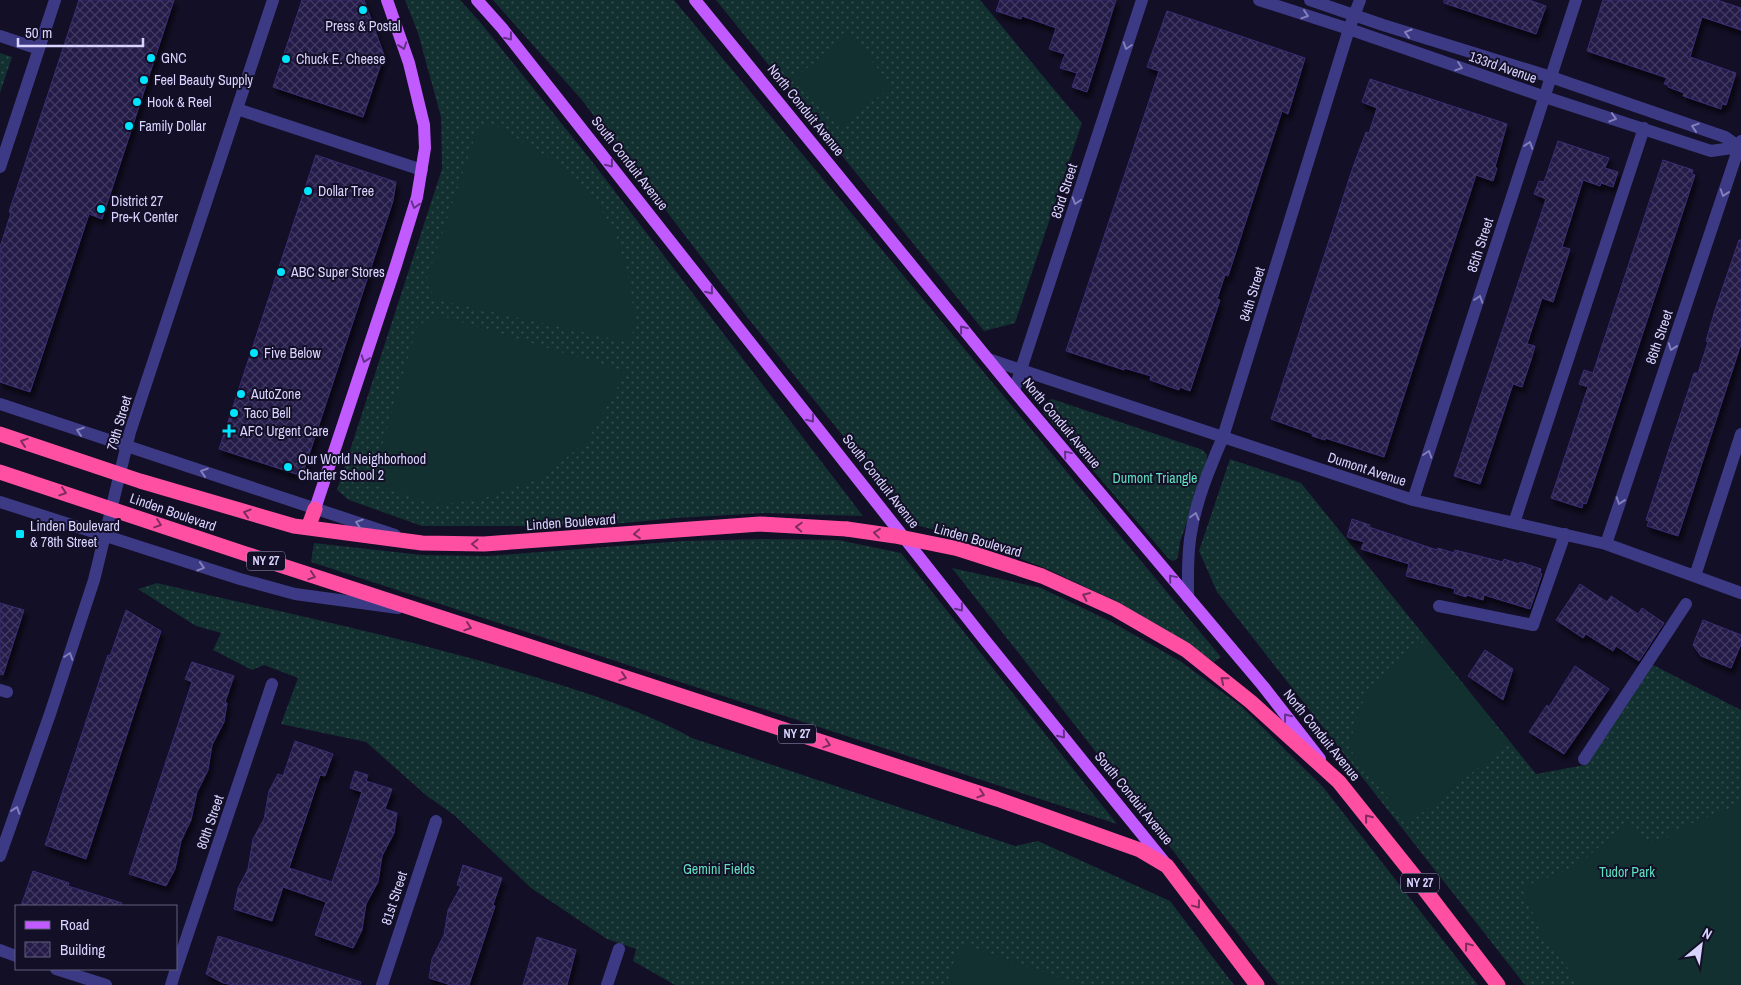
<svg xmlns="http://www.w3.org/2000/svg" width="1741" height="985" font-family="'Archivo Narrow',sans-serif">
<defs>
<pattern id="grass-dots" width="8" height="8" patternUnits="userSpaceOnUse" patternTransform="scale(1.25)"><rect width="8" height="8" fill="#12302f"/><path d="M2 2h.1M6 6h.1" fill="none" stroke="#344d4e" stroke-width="1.8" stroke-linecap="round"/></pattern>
<pattern id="building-cross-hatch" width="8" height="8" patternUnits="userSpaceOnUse" patternTransform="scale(1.25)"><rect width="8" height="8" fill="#241b47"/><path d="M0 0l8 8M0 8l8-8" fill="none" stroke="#433b63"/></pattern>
<filter id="shadow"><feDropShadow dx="3" dy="5.5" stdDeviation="2.5" flood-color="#0009"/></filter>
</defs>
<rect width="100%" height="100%" fill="#130f26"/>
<path fill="url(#grass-dots)" d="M405 0H460L480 22 590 159 863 516 765 513 676 518 592 526H422L349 500 337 490 442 169 441 117 418 33Z
M493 0H674L1221 657 1214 662 1189 644 1120 603 1045 568 960 536 915 525 747 317 581 99Z
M716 0H980L1082 123 1015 323 984 331Z
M0 53 12 57 0 93Z
M1052 399 1203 450 1207 455 1206 466 1180 542 1178 557 1176 560 1172 561 1168 558 1043 412V406L1047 401Z
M1230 459 1301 483 1536 774 1585 765 1651 664 1741 710V985H1525L1217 592 1199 551Z
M764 539 838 540 901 553 1117 824 311 562 314 543 422 555 488 556 683 541Z
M952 568 1041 588 1110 621 1180 661 1241 706 1323 787 1478 985H1278Z
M157 583C276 611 397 636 515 671 575 689 636 707 692 738L1015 846 1038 841 1170 901 1234 985H675L633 961 636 949 607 939 531 888 454 815 427 796 366 742 281 724 298 678 264 665 252 670 213 650 221 633 196 626 138 589Z"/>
<path fill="#12302f" d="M850 34 892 86 839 128 796 77Z
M485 126 498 127 558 163 591 193 615 232 627 270 634 312 632 343 434 299 427 278 478 128Z
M435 314 624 371 621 381 588 440 542 477 479 500 437 505 371 483 417 327Z
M1426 640 1509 743 1408 824 1349 748C1353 734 1355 718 1361 706 1375 678 1402 659 1426 640Z
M1741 804V985H1581L1542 935 1522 887 1576 867 1628 822 1648 843 1668 837 1670 832Z
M960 944 1082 985H946Z"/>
<path fill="url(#building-cross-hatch)" stroke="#3b2d73" filter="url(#shadow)" d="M79 0H174L102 219 89 214 30 392 0 382V247L11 213 9 212Z
M302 0H364L384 55 363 117 273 87Z
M1000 0H1116L1087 92 1072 87 1077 73 1060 68 1065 54 1049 49 1056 28 1022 16 1021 19 996 11Z
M1444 0H1529L1546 6 1536 34 1444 3Z
M1603 0H1717L1741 8V30L1702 17 1690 57 1736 73 1726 105 1722 104 1721 109 1683 96 1684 93 1668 87V85L1664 84 1667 78 1587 51Z
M1167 11 1305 58 1288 114 1282 111 1228 276 1225 275 1217 299 1220 300 1190 391 1180 387 1179 390 1150 380 1151 376 1124 368V370L1066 351 1159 71 1147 67Z
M1370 79 1507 124 1495 167 1497 168 1493 181 1476 175 1384 457 1325 438V440L1312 436 1313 434 1271 419 1353 167 1366 132 1369 133 1377 108 1362 102Z
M1558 141 1609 158 1605 168 1618 172 1613 187 1601 183 1600 186 1583 180 1562 247 1570 249 1553 302 1542 298 1527 344 1535 346 1531 360 1522 387 1513 384 1480 484 1454 476 1546 199 1534 194 1539 181 1544 182Z
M316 155 396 182 393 201 302 476 219 449Z
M1663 160 1693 170 1692 174 1695 175 1592 487 1586 504 1583 503 1582 508 1551 498 1588 387 1579 384 1584 370 1593 373Z
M1739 240H1741V344L1678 536 1647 526 1649 521 1646 520 1694 373H1698L1708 342 1706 341 1715 310Z
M1352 519 1370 525 1369 527 1437 550 1438 548 1454 553 1455 550 1503 562 1504 559 1519 564 1520 562 1541 569 1540 573 1542 574 1530 609 1484 595 1483 600 1467 595 1466 597 1454 593 1455 589 1406 576 1409 564 1361 549 1364 542 1347 537Z
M1580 584 1607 602 1611 596 1638 614 1642 608 1664 623 1639 661 1616 646 1613 651 1586 634 1583 638 1556 620Z
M0 603 24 610 3 675 0 674Z
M126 610 161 631 86 859 45 845 108 655 110 656Z
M1703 620 1741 635V644L1731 668 1701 656 1693 645Z
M1485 650 1513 669 1503 700 1468 676Z
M192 662 234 676 225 702 227 703 224 722 212 745 208 770 197 792 191 820 181 841 175 869 166 886 129 874 192 682 185 679Z
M1575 666 1609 689 1564 754 1529 732 1547 705 1549 707Z
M295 741 333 754 325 776 320 775 289 868 332 882 362 792 350 788 355 771 368 775 366 781 392 789 385 809 397 813 394 833 382 856 378 882 366 904 362 930 353 948 315 935 326 902 283 887 272 921 234 909 238 888 248 869 253 839 264 819 269 791 278 774 283 776Z
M463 865 502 878 493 905 495 906 469 985H451L429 978 432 959 444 935 448 910 461 886 457 885Z
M33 871 69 883 68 886 122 903 121 906H21Z
M218 936 361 982 360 985H235L223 983 206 974Z
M537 937 576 950 567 985H523Z"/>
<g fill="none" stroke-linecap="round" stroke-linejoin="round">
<path stroke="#3d3a85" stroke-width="12" d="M1259 0 1349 29 1545 97 1711 151 1739 147
M1310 0 1383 25 1551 77 1725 137 1741 148
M0 36 39 49
M237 109 422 170
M0 167 55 0
M988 359 1413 500 1606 544 1741 593
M1014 391 1142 0
M0 404 395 535
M1413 500 1576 0
M0 502 240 579 295 594 398 608
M1514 523 1644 128
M1606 544 1741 141
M1695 576 1741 434
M1188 598C1188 576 1187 555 1191 533 1196 501 1210 467 1223 437L1349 29 1360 0
M1439 606 1533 625 1565 534
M0 690 7 692
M1584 759 1686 604
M0 856 50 714 94 580 130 432 273 0
M0 950 16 956
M56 969 106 985
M176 969 272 684
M171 985 176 969
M382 985 436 821
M607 985 619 949"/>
<path stroke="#c25bff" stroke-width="12" d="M477 0 502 28 984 639 1166 864
M695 0 1014 391 1263 686 1320 759
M315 509 396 265 417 197 425 148 424 125 409 63 387 0"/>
<path stroke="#ff4fa3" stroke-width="15" d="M0 434 140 481 294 526 422 543 484 544 760 524 847 529
M0 472 246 554 997 799 1140 850 1167 866 1257 985
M308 528 315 509
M959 549 1042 576 1115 609 1186 650 1251 702 1339 782 1415 877 1498 985"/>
<path stroke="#ff4fa3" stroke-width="15" d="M847 529 895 536 959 549"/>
</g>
<defs><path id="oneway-chevron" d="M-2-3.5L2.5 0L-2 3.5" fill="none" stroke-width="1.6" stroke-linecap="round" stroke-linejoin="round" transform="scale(1.25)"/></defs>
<g stroke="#837fbc">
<use href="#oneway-chevron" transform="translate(1305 15) rotate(18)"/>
<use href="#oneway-chevron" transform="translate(1408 33) rotate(-163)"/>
<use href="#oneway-chevron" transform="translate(1127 46) rotate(108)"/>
<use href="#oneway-chevron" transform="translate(1459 67) rotate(19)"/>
<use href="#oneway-chevron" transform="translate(1613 118) rotate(17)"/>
<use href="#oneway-chevron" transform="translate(1695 127) rotate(-162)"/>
<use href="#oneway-chevron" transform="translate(1529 145) rotate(-72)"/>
<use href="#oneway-chevron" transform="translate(1724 193) rotate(109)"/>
<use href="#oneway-chevron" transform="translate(1076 201) rotate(108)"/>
<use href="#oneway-chevron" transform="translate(1479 299) rotate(-72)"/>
<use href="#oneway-chevron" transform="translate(1672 347) rotate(109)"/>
<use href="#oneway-chevron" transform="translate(80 431) rotate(-162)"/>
<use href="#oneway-chevron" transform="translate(1428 454) rotate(-72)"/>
<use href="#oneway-chevron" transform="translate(204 472) rotate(-162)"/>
<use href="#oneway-chevron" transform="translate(1620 501) rotate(109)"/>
<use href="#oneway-chevron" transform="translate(1195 516) rotate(-74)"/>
<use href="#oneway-chevron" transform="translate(359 523) rotate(-162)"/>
<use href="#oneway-chevron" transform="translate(201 567) rotate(17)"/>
<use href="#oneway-chevron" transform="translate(69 656) rotate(-72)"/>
<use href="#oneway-chevron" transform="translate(16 810) rotate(-71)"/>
</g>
<g stroke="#623188">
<use href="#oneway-chevron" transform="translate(509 37) rotate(52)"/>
<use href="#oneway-chevron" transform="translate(403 46) rotate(71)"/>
<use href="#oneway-chevron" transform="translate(610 164) rotate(52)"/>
<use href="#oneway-chevron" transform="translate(415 205) rotate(107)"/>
<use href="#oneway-chevron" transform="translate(710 291) rotate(52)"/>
<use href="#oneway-chevron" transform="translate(963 329) rotate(-129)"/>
<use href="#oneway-chevron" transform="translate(365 359) rotate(109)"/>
<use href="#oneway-chevron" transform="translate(811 419) rotate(52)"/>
<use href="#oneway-chevron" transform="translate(1067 454) rotate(-130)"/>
<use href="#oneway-chevron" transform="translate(1172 578) rotate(-130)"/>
<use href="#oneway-chevron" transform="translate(960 608) rotate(52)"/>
<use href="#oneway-chevron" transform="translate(1287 717) rotate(-128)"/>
<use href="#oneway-chevron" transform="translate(1062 735) rotate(51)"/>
</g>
<g stroke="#7d2c5e">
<use href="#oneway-chevron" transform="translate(24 442) rotate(-162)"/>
<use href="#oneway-chevron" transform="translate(63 492) rotate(18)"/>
<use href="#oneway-chevron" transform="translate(247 513) rotate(-163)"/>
<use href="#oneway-chevron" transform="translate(158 524) rotate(19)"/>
<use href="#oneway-chevron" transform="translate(799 527) rotate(-177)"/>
<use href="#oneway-chevron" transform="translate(877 533) rotate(-173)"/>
<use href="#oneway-chevron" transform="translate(637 534) rotate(175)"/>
<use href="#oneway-chevron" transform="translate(475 544) rotate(-179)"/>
<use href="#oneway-chevron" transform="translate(312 576) rotate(18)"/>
<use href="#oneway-chevron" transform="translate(1086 596) rotate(-156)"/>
<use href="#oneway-chevron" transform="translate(468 627) rotate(18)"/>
<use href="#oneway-chevron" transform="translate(623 677) rotate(18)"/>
<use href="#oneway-chevron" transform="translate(1224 680) rotate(-141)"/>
<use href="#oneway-chevron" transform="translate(827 744) rotate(18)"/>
<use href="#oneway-chevron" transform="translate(981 794) rotate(18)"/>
<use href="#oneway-chevron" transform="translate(1368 818) rotate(-129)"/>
<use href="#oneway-chevron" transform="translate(1197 905) rotate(53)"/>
<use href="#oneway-chevron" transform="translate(1468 946) rotate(-127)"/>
</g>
<g fill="#00e5ff" stroke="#130f26" stroke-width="2">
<circle cx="363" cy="10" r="5"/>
<circle cx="151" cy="58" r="5"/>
<circle cx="286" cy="59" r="5"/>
<circle cx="144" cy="80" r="5"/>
<circle cx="137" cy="102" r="5"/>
<circle cx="129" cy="126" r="5"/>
<circle cx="308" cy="191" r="5"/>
<circle cx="101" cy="209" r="5"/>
<circle cx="281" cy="272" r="5"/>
<circle cx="254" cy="353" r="5"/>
<circle cx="241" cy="394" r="5"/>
<circle cx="234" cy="413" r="5"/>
<path d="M226.5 423.5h5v5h5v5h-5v5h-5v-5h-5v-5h5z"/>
<circle cx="288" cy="467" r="5"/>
<rect x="15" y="529" width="10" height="10" rx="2.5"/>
</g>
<g text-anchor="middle" stroke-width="4" stroke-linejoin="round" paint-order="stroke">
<g fill="#130f26" stroke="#9e99be" stroke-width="1">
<rect x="247" y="551.5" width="38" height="19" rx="4"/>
<rect x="778" y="724.5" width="38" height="19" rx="4"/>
<rect x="1401" y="873.5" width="38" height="19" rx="4"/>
</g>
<g font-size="12" font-weight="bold" fill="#d9d4ff">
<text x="266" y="565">NY 27</text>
<text x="797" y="738">NY 27</text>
<text x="1420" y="887">NY 27</text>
</g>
<g font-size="14" fill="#d9d4ff" stroke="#130f26" text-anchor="start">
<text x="363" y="31" text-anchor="middle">Press &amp; Postal</text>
<text x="161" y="63">GNC</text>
<text x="296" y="64">Chuck E. Cheese</text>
<text x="154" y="85">Feel Beauty Supply</text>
<text x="147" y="107">Hook &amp; Reel</text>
<text x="139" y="131">Family Dollar</text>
<text x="318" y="196">Dollar Tree</text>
<text x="111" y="206">District 27<tspan x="111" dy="16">Pre-K Center</tspan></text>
<text x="291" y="277">ABC Super Stores</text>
<text x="264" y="358">Five Below</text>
<text x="251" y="399">AutoZone</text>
<text x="244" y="418">Taco Bell</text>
<text x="240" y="436">AFC Urgent Care</text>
<text x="298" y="464">Our World Neighborhood<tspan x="298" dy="16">Charter School 2</tspan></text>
<text x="30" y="531">Linden Boulevard<tspan x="30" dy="16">&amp; 78th Street</tspan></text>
</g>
<g font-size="14" fill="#d9d4ff" stroke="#130f26">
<text transform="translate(1503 67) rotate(19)" y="5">133rd Avenue</text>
<text transform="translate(806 110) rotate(51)" y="5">North Conduit Avenue</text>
<text transform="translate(630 163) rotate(52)" y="5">South Conduit Avenue</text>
<text transform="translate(1064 191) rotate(-72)" y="5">83rd Street</text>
<text transform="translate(1480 245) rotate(-72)" y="5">85th Street</text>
<text transform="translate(1252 294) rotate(-73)" y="5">84th Street</text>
<text transform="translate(1659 337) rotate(-71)" y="5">86th Street</text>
<text transform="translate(119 423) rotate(-74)" y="5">79th Street</text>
<text transform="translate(1062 423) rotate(50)" y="5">North Conduit Avenue</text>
<text transform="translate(1367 469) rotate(18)" y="5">Dumont Avenue</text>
<text transform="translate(881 481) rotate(52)" y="5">South Conduit Avenue</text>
<text transform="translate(173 512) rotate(19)" y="5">Linden Boulevard</text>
<text transform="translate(571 522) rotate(-4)" y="5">Linden Boulevard</text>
<text transform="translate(978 540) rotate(16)" y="5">Linden Boulevard</text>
<text transform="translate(1322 735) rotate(51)" y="5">North Conduit Avenue</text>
<text transform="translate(1134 798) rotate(51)" y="5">South Conduit Avenue</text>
<text transform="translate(210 822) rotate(-71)" y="5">80th Street</text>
<text transform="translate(394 898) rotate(-72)" y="5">81st Street</text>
</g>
<g font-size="14" fill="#5fe0c0" stroke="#130f26">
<text x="1155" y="483">Dumont Triangle</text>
<text x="719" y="874">Gemini Fields</text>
<text x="1627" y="877">Tudor Park</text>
</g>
</g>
<rect x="15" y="905" width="162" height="65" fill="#130f26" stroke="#625e7d"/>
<rect x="25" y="921" width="25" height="8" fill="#c25bff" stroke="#625e7d"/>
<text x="60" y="930" font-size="15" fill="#d9d4ff">Road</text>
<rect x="25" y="942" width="25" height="15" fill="url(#building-cross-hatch)" stroke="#625e7d"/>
<text x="60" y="955" font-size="15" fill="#d9d4ff">Building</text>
<g transform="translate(1701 945) rotate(29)" stroke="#130f26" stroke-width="4" paint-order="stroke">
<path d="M0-4L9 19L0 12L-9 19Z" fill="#d9d4ff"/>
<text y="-8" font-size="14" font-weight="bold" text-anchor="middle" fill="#d9d4ff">N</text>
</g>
<path d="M18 38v8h125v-8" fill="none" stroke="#d9d4ff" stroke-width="2.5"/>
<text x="25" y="38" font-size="15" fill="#d9d4ff" stroke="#130f26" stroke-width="4" paint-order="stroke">50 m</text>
</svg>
